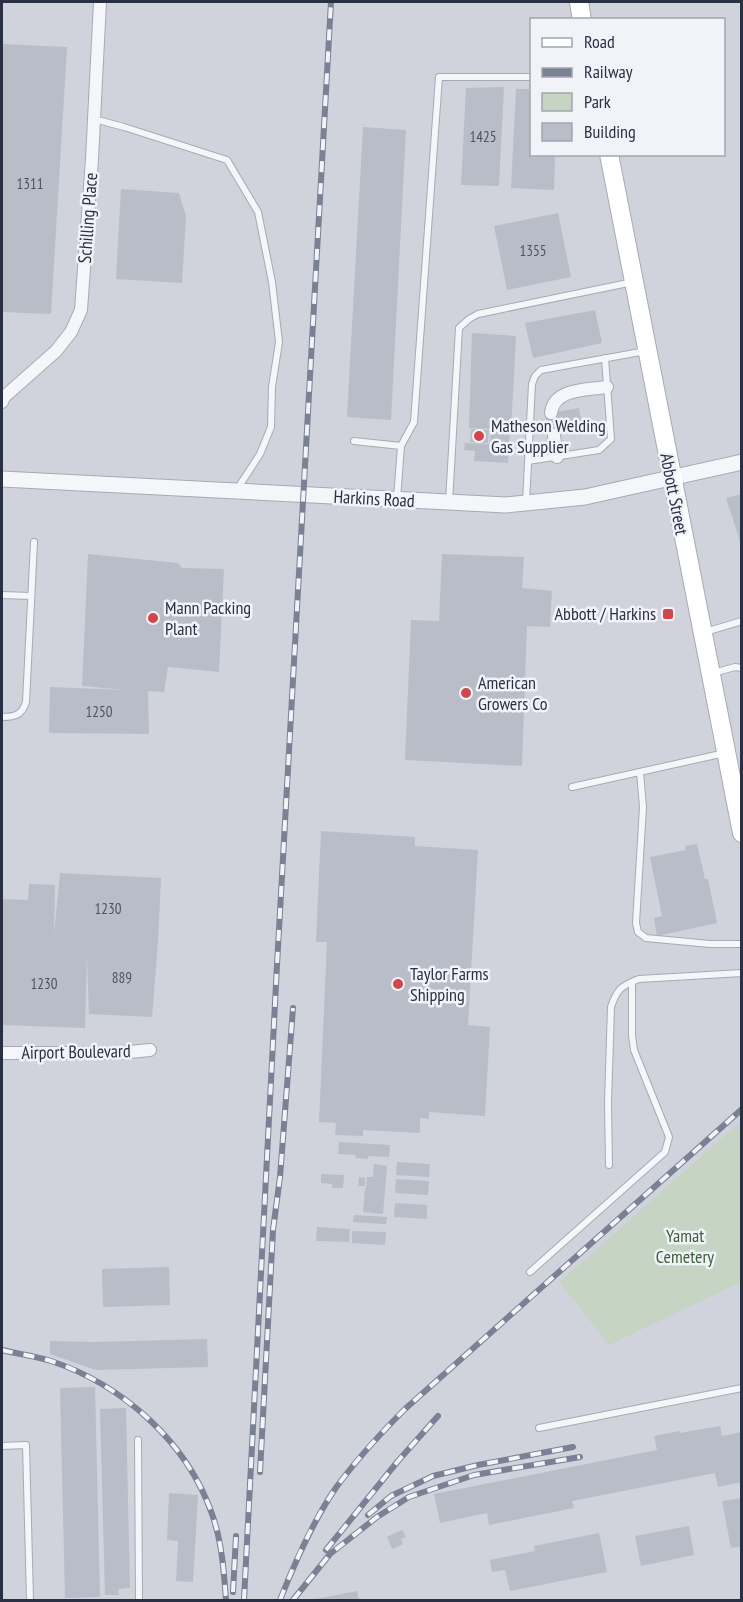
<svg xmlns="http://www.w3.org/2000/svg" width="743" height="1602" font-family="'PT Sans Narrow',sans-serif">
<rect width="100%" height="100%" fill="#e2e4ea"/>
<path fill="#d0d3dc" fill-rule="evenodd" d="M2 2H741V1600H2ZM532 20H724V154H532Z"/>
<path fill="#c5d4c3" d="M741 1121V1282L609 1345 560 1282Z"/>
<path fill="#b9bdc8" d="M2 44 67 47 51 314 2 312Z
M504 87 499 186 461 185 466 88Z
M516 89H532V154H555L554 190 511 188Z
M363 127 406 130 391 420 347 417Z
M121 189 179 193 186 216 182 283 116 279Z
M558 213 571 277 507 290 494 226Z
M595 310 602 343 533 358 525 323Z
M472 333 516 336 511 430 500 429 510 431 508 463 474 461 475 451 464 450 465 443 490 444 491 429 469 428Z
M579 408 583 430 549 435 545 414Z
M471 429 489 430 488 443 470 442Z
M742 494V544H741L726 498Z
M88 554 178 563 182 568 224 569 219 672 168 667 164 692 148 691 149 734 49 733 50 687 126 690 82 686Z
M442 554 524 557 522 588 552 591 550 627 527 626 522 766 405 760 411 620 439 621Z
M321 831 415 837V846L478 850 468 1025 490 1027 485 1116 429 1112V1119L420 1118V1133L363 1130V1136L335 1135 336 1123 319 1122 327 942H316Z
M697 844 705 879H708L717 923 657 936 654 918 662 916 650 857 686 850 685 846Z
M60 873 161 878 158 942 152 1017 89 1014 87 956 85 1028 2 1025V899L28 900 29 884 55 885 54 934Z
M339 1142 390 1145 389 1157 368 1156V1159L355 1158 356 1155 338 1154Z
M397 1162 430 1164 429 1177 396 1175Z
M374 1164 387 1166 383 1214 363 1212 365 1188 366 1189 367 1177H373Z
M321 1174 344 1175 343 1188H332V1184L321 1183Z
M359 1177 365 1178V1186H358Z
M396 1179 429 1181 428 1195 395 1193Z
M395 1203 427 1205V1219L394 1217Z
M354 1215 387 1217 386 1224 353 1222Z
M317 1227 350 1229 349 1242 316 1241Z
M352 1231 386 1232 385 1245 352 1243Z
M169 1267 170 1305 103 1307 102 1269Z
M207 1339 208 1367 96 1370 50 1354V1341L95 1342Z
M95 1387 100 1597 65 1598 60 1388Z
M126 1408 130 1588 118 1589 119 1595H105L100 1409Z
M720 1426 722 1436 742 1432V1482L718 1487 715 1473 572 1501 574 1508 489 1525 487 1513 440 1523 434 1494 657 1450 654 1436 680 1431V1433Z
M169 1493 198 1495 193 1582 176 1581 178 1541 167 1540Z
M742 1498V1546L731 1548 722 1501Z
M689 1526 694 1555 641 1566 635 1536Z
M402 1530 406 1537 401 1539 403 1544 392 1549 387 1537Z
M599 1533 607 1572 510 1591 505 1570 492 1572 490 1560 535 1551 534 1546Z
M357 1591 359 1600H316V1599Z"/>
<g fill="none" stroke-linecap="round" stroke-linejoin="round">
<path stroke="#bdc0c9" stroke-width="12" stroke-dasharray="12 6" stroke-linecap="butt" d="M551 413 554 435"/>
<defs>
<path id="service" d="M94 119 124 127 227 160 258 212 272 282 279 342 272 387 271 427 260 454 236 491
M354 441 401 446 397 499
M401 446 414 422 439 77H532
M528 461 599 450 611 439 605 358
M449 502 459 328 469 319 478 314 633 282
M526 502 532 384 535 376 541 370 646 351
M2 595 31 596
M705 632 742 621
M713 673 735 667 742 668
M2 717C15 717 22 715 26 702L34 542
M640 772 643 807 636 923 638 932 646 938 710 944H742
M572 787 725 753
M609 1165 608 1103 611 1007C617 989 621 986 639 979L742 973
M530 1272 665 1152 669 1137 634 1050 632 1036V982
M539 1428 742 1388
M138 1440 139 1600
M2 1446 26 1445 30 1600"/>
<path id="minor" d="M2 402 4 397 56 351 71 332 81 310 92 159 100 2
M551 413C554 388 587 390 607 387
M554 435 557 457
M2 1053H120L150 1050"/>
<path id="tertiary" d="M2 479 506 505 585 497 742 462"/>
<path id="secondary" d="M579 2 582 20
M609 154 742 833"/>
</defs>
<use href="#service" stroke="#a7aab5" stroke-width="8"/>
<use href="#minor" stroke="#a7aab5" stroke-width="14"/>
<use href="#tertiary" stroke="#a7aab5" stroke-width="17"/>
<use href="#secondary" stroke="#a7aab5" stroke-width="20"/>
<use href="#service" stroke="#f5f6f9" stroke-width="6"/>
<use href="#minor" stroke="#f5f6f9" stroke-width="12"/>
<use href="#tertiary" stroke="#f5f6f9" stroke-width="15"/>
<use href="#secondary" stroke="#fff" stroke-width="18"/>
<defs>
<path id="rail" d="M2 1350C18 1354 35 1356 51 1361 123 1385 187 1442 212 1514 222 1542 224 1572 226 1600
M260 1472 273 1230 280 1177 293 1008
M368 1515 391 1496 433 1476 478 1465 573 1447
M326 1550 398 1461 438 1416
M233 1592 236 1536
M244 1600 277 965 331 2
M280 1600C295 1562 312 1523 335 1489 356 1460 380 1434 405 1409L742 1109
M293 1600 330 1554 377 1517 409 1497 474 1475 580 1457"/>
</defs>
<use href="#rail" stroke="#7b8194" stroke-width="6"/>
<use href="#rail" stroke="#f2f3f8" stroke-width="4" stroke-dasharray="11" stroke-linecap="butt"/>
</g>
<g fill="#d0464a" stroke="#f2f3f8" stroke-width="2">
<circle cx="479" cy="436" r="6"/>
<rect x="662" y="608" width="12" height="12" rx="3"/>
<circle cx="153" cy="618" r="6"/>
<circle cx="466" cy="693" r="6"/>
<circle cx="398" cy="984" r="6"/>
</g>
<g text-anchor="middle" stroke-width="5" stroke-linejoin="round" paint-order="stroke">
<g font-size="15" fill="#4e5364">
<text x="483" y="142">1425</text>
<text x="30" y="189">1311</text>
<text x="533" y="256">1355</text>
<text x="99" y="717">1250</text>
<text x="108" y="914">1230</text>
<text x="122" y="983">889</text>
<text x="44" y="989">1230</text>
</g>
<g font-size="18" fill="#2a3043" stroke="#f2f3f8">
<text transform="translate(88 218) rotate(-86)" y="6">Schilling Place</text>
<text transform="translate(674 494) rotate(79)" y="6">Abbott Street</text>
<text transform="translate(374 499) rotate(3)" y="6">Harkins Road</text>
<text transform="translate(76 1052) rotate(-1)" y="6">Airport Boulevard</text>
</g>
<g font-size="18" fill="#2a3043" stroke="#f2f3f8" text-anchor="start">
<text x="491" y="432">Matheson Welding<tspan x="491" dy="21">Gas Supplier</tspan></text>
<text x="165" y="614">Mann Packing<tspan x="165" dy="21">Plant</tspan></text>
<text x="656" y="620" text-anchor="end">Abbott / Harkins</text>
<text x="478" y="689">American<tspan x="478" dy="21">Growers Co</tspan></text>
<text x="410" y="980">Taylor Farms<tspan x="410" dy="21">Shipping</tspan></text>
</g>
<g font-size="18" fill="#395f37" stroke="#f2f3f8">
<text x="685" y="1242">Yamat<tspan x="685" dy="21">Cemetery</tspan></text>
</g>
</g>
<rect width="743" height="1602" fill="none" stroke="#2a3043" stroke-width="6"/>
<rect x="530" y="18" width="195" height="138" fill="#f2f3f8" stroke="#a2a5b0" stroke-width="1.5"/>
<rect x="542" y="38" width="30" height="9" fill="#ffffff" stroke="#a2a5b0" stroke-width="1.5"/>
<text x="584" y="48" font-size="18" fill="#2a3043">Road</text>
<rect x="542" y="68" width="30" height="9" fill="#7b8194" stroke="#a2a5b0" stroke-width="1.5"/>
<text x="584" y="78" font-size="18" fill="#2a3043">Railway</text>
<rect x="542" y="93" width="30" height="18" fill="#c5d4c3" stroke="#a2a5b0" stroke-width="1.5"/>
<text x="584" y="108" font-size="18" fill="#2a3043">Park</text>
<rect x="542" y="123" width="30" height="18" fill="#b9bdc8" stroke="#a2a5b0" stroke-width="1.5"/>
<text x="584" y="138" font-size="18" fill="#2a3043">Building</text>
</svg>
